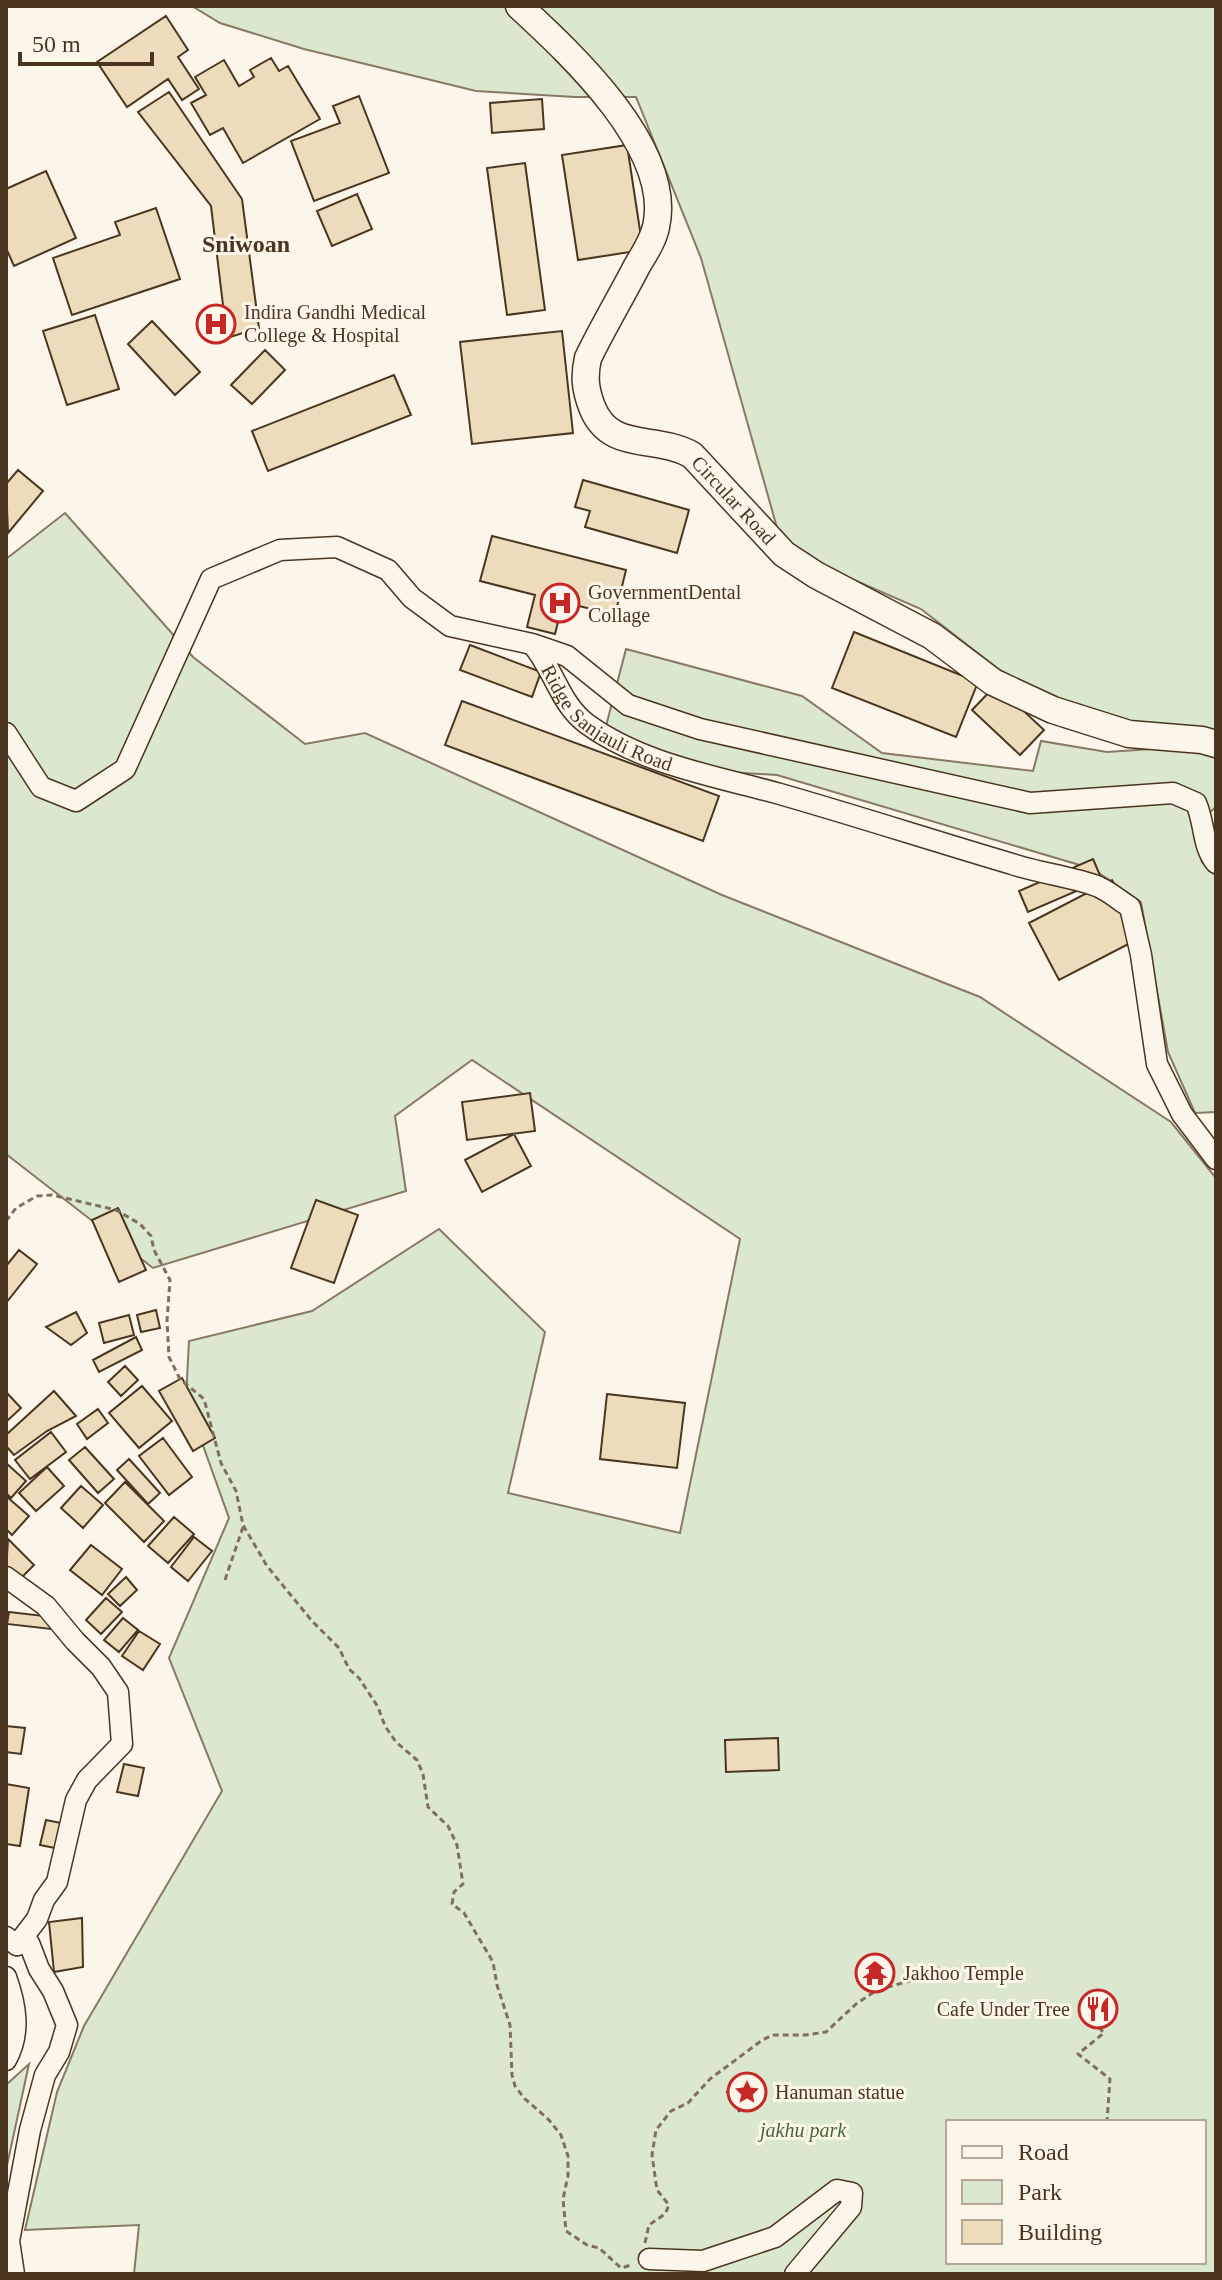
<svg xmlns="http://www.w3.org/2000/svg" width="1222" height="2280" font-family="Georgia,serif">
<rect width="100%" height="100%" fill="#fbf6e9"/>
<path fill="#dce7d0" stroke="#887966" stroke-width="2" fill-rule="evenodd" d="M192 6H1216V736L1054 712 921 609 783 549 701 258 636 97H575L476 91 304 49 220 23Z
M65 513 193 657 305 744 365 733 722 895 980 997 1171 1122 1216 1178V2274H134L139 2225 25 2230 57 2092 84 2026 222 1791 169 1658 229 1518 186 1398 189 1341 312 1311 439 1229 545 1332 508 1493 680 1533 740 1239 472 1060 395 1116 406 1191 153 1268 6 1154V559ZM948 2122H1204V2262H948Z
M626 649 802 696 882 753 1033 771 1041 741 1107 752 1197 746 1216 759V807L1195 825 1202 862 1216 876V1112L1195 1113 1168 1052 1141 902 1093 869 777 775 678 769 605 730Z
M29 2064 6 2170V2085Z"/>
<path fill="#ecdcbc" stroke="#4a3520" stroke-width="2" d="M166 16 188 50 178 57 199 89 182 100 168 79 127 107 97 62Z
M271 58 279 71 288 66 320 119 243 163 223 128 210 135 191 103 206 95 195 77 224 60 239 86 254 77 250 70Z
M169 92 242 199 259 328 227 338 211 206 138 112Z
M359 96 389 173 314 201 291 141 340 123 333 106Z
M542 99 544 129 492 133 490 103Z
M627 145 643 250 578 260 562 155Z
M525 163 545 310 507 315 487 168Z
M46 171 76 238 14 266 6 248V189Z
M357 194 372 229 332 246 317 211Z
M156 208 180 279 72 315 53 258 120 235 115 222Z
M95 315 119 389 67 405 43 331Z
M152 321 200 372 175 395 128 344Z
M562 331 573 433 472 444 460 342Z
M265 350 285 370 252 404 231 385Z
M394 375 411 415 268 471 252 431Z
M18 470 43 491 8 533 6 484Z
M583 480 689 510 677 553 585 527 590 511 575 507Z
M492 536 626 570 615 615 563 602 555 634 527 627 535 595 480 581Z
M854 632 978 682 956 737 832 688Z
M470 645 541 672 532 697 460 670Z
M996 685 1044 730 1020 755 972 710Z
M462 701 719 796 703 841 445 745Z
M1093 859 1102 880 1028 912 1019 891Z
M1112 880 1142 937 1059 980 1029 923Z
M530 1093 535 1131 467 1140 462 1102Z
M514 1134 531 1166 482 1192 465 1160Z
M316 1200 358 1215 334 1283 291 1268Z
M118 1208 146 1270 119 1282 92 1220Z
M19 1250 37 1264 6 1303V1266Z
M156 1310 160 1328 141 1332 137 1315Z
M76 1312 87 1333 71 1345 46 1327Z
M129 1315 134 1335 104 1343 99 1323Z
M136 1337 142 1350 99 1372 93 1360Z
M125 1366 138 1380 121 1396 108 1382Z
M182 1378 215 1438 193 1451 159 1391Z
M142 1386 172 1421 139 1448 109 1413Z
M54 1391 76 1416 47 1431 14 1455 6 1446V1435Z
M6 1392 21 1408 6 1422Z
M607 1394 685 1403 677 1468 600 1459Z
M98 1409 108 1423 87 1439 77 1424Z
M51 1432 66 1452 30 1479 15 1460Z
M163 1438 192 1477 169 1495 139 1456Z
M85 1447 114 1479 98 1493 69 1460Z
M129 1459 160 1493 148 1504 117 1470Z
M6 1463 26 1481 11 1498 6 1493Z
M47 1467 64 1486 36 1511 19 1493Z
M125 1482 164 1521 144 1542 105 1503Z
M81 1486 103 1505 83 1528 61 1508Z
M6 1496 29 1516 12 1535 6 1529Z
M174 1517 194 1534 168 1563 148 1546Z
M194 1537 212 1551 188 1581 171 1567Z
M8 1539 34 1565 17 1582 6 1571Z
M91 1545 122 1569 102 1595 70 1570Z
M126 1577 137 1590 120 1606 108 1594Z
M106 1598 122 1612 101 1634 86 1620Z
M9 1612 53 1617 51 1629 7 1624Z
M123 1618 138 1630 119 1652 104 1640Z
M139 1631 160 1644 143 1670 122 1656Z
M6 1726 25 1728 21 1754 6 1752Z
M778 1738 779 1770 726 1772 725 1740Z
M124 1764 144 1768 138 1796 117 1792Z
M6 1784 29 1788 20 1846 6 1844Z
M46 1820 61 1823 55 1848 40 1845Z
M82 1918 83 1967 54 1972 49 1922Z
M756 2075 766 2093 739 2111 727 2092Z"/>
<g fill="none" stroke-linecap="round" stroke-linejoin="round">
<defs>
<g id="minor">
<path id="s1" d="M533 645C554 670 560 704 587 724 642 764 715 776 780 794 857 816 934 841 1012 864 1038 873 1075 877 1099 887 1110 892 1120 901 1130 907L1141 955 1157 1064 1182 1114 1216 1159"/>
<path d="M6 733 41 787 76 801 125 769 211 579 280 550 337 547 388 570 412 598 450 626 532 644 567 656 628 705 700 729 1030 803 1173 793 1196 803C1205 823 1202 846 1216 863"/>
<path d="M6 1577 46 1606 75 1641 101 1667 118 1692 122 1744 87 1780 76 1800 57 1882 44 1900 37 1919 17 1945 6 1937"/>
<path d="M6 1977C16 2005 21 2033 6 2060"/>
<path d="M649 2259 703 2261 775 2237 837 2190 852 2193 851 2207 795 2274"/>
<path d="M14 2274 9 2241 30 2130 45 2075 59 2052 67 2025 53 1991 39 1969 29 1943 25 1941 17 1945"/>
</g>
<g id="major">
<path id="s2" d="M519 6C571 54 674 149 656 227 653 241 644 254 637 266 621 297 603 327 588 358 584 376 585 389 592 407 610 453 655 434 692 455L784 554 816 575 932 636 993 682 1053 710 1129 734 1202 740 1216 744"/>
</g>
</defs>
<use href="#minor" stroke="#4a3520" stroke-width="23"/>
<use href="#major" stroke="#4a3520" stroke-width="29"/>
<path stroke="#7f6f5c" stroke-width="3" stroke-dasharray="6 4" stroke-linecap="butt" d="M6 1221 16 1208 37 1196 52 1195 116 1210 140 1224 151 1236 154 1250 170 1280 167 1321 169 1357 180 1379 204 1399 221 1463 236 1491 243 1525 267 1566 312 1621 339 1648 349 1669 359 1678 378 1707 385 1726 396 1742 417 1760 423 1774 428 1807 448 1826 457 1845 463 1884 454 1892 452 1904 464 1913 493 1962 497 1985 510 2025 512 2075 515 2086 524 2098 549 2120 561 2135 568 2156V2176L563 2199 566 2231 587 2245 599 2248 621 2268 631 2265
M225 1580 243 1527
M1096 2014 1090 2018 1104 2033 1078 2054 1110 2079 1107 2122
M645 2243 649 2225 665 2214 669 2205 657 2190 652 2155 656 2130 671 2111 688 2103 710 2079 761 2041 772 2035H806L826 2032 856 2004 877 1990 917 1979 942 1967"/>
<use href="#minor" stroke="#fbf6e9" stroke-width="20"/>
<use href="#major" stroke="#fbf6e9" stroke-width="26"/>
</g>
<defs>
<symbol id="hospital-ring" viewBox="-11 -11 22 22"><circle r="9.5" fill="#fbf6e9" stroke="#c62828" stroke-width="1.5"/><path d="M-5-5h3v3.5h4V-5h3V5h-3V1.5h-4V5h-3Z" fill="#c62828"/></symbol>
<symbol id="temple-ring" viewBox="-11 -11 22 22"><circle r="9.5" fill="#fbf6e9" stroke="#c62828" stroke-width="1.5"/><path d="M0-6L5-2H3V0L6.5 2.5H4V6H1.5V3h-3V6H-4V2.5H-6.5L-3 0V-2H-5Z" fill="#c62828"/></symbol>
<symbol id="restaurant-ring" viewBox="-11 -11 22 22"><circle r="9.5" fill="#fbf6e9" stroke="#c62828" stroke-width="1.5"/><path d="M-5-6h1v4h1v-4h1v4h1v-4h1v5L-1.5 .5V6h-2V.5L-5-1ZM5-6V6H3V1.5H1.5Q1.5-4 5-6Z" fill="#c62828"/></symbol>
<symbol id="sight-ring" viewBox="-11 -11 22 22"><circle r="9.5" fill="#fbf6e9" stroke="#c62828" stroke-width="1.5"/><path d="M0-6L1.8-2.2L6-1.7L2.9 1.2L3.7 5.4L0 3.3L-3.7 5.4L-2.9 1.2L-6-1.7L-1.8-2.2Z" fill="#c62828"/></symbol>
</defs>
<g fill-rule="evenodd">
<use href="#hospital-ring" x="194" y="302" width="44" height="44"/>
<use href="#hospital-ring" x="538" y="581" width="44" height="44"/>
<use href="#temple-ring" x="853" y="1951" width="44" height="44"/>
<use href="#restaurant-ring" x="1076" y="1987" width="44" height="44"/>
<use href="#sight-ring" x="725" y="2070" width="44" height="44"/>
</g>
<g text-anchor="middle" stroke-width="6" stroke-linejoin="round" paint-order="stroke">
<g font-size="20" fill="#4a3520" stroke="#fbf6e9" text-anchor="start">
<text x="244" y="319">Indira Gandhi Medical<tspan x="244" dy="23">College &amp; Hospital</tspan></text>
<text x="588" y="599">GovernmentDental<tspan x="588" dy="23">Collage</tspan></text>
<text x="903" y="1980">Jakhoo Temple</text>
<text x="1070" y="2016" text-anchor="end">Cafe Under Tree</text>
<text x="775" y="2099">Hanuman statue</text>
</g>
<g font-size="20" fill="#4a3520" stroke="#fbf6e9">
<text dy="7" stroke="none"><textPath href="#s2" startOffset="646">Circular Road</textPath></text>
<text dy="7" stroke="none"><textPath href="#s1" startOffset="108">Ridge Sanjauli Road</textPath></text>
</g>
<g font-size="20" font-style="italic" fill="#436837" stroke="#fbf6e9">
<text x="803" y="2137">jakhu park</text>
</g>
<g font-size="24" font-weight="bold" fill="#4a3520" stroke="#fbf6e9">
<text x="246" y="252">Sniwoan</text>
</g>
</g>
<rect width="1222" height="2280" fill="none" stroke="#4a3520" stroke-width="16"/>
<rect x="946" y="2120" width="260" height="144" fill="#fbf6e9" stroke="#b4a999" stroke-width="2"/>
<rect x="962" y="2146" width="40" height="12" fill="#fbf6e9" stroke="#b4a999" stroke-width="2"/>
<text x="1018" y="2160" font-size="24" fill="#4a3520">Road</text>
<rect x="962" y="2180" width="40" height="24" fill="#dce7d0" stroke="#b4a999" stroke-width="2"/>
<text x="1018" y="2200" font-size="24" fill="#4a3520">Park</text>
<rect x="962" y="2220" width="40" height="24" fill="#ecdcbc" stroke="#b4a999" stroke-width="2"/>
<text x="1018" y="2240" font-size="24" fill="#4a3520">Building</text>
<path d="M20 52v12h132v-12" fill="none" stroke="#4a3520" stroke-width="4"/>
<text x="32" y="52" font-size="24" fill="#4a3520" stroke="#fbf6e9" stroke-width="6" paint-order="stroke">50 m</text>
</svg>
